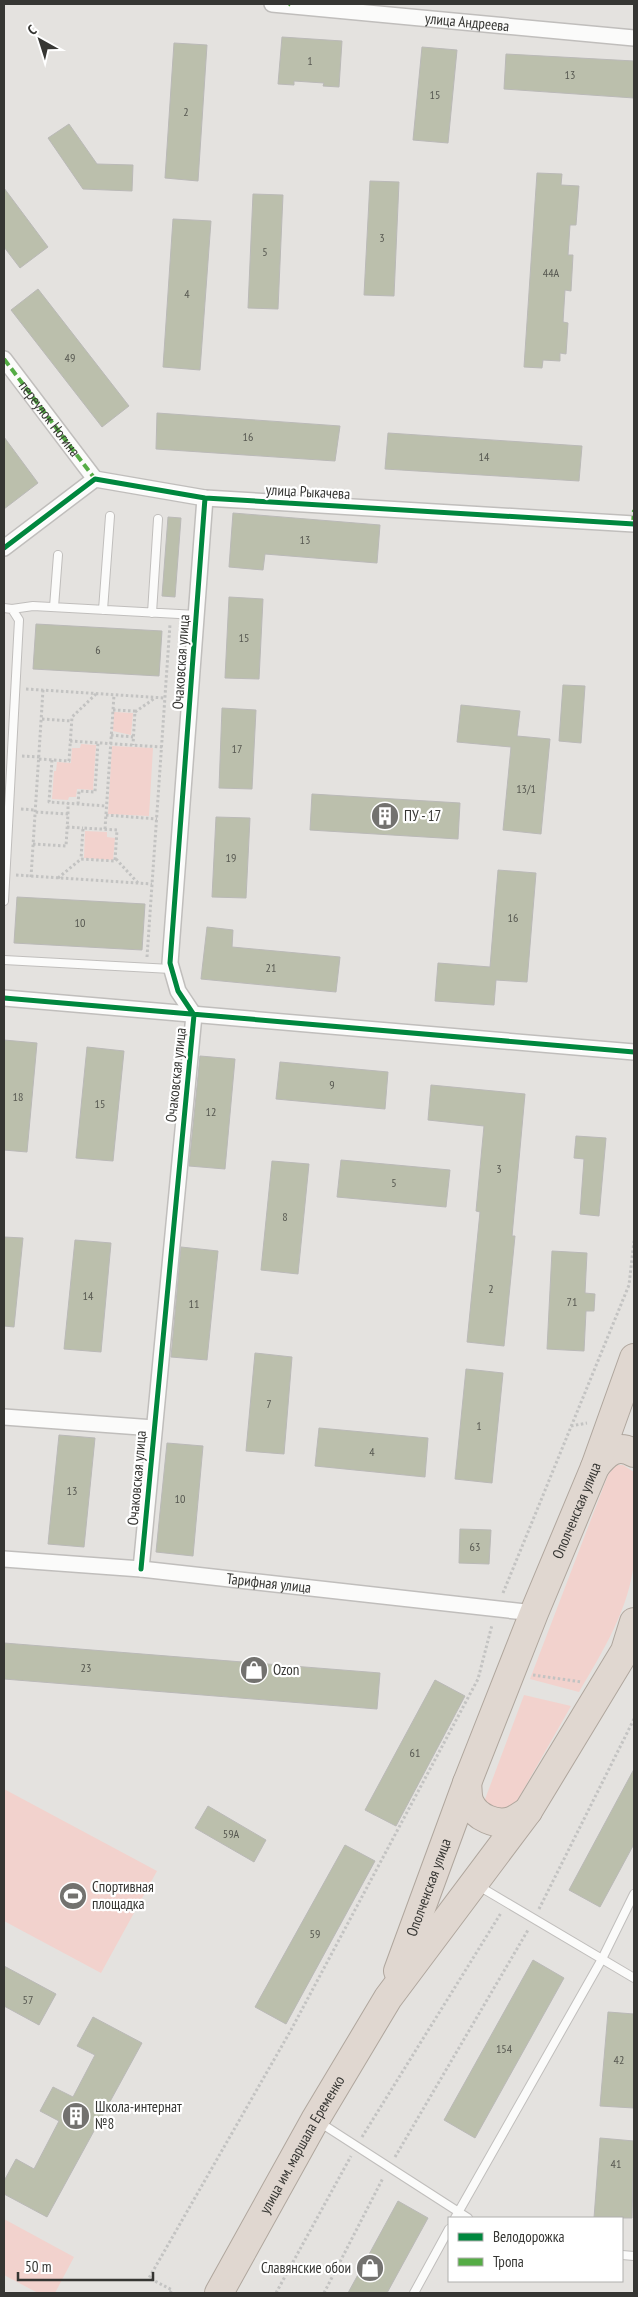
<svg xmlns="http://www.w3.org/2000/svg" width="638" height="2297" font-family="'PT Sans Narrow',sans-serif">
<rect width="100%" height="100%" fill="#e4e2df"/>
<path fill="#f2d2cd" d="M114 712 133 713 131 735 113 731Z
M81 744 96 745 93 790 77 789 76 797H69L68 800 52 799 54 771H56L57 762 71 763 72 748H80Z
M112 746 153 748 149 816 108 814Z
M85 831 107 832V837L115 838 113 860 84 858Z
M616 1465H623L634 1472C634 1502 637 1532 634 1561 630 1607 602 1653 579 1692L530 1679 608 1475Z
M524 1695 571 1706 513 1808 495 1812 484 1802Z
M4 1789 157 1871 101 1973 4 1921Z
M4 2219 74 2257 55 2293H38L4 2275Z"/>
<path fill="#bbbfac" stroke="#bab9b7" d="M282 37 342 41 339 87 323 86 324 83 294 81V85L278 84Z
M174 43 207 45 198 181 165 178Z
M422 47 457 50 448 143 413 140Z
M506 54 634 61V98L504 89Z
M69 124 97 164 133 165 132 191 83 189 48 138Z
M537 173 562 174 561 185 579 186 576 225H570L568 255H573L571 291 565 290 563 322 568 323 566 354 560 353V361L543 360 542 368 524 367Z
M370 181 399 182 394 296 364 295Z
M4 188 48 247 20 268 4 247Z
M253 194 283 195 278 309 248 308Z
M173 219 211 221 200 370 163 367Z
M38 289 129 406 102 427 11 310Z
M157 413 340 426 335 461 156 449Z
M388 433 582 446 579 481 385 469Z
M4 437 38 483 4 509Z
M233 513 380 525 377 563 265 554 263 570 229 567Z
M168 517 181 518 175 597 162 596Z
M229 597 263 599 259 679 225 678Z
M36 624 162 631 159 676 33 669Z
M563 685 585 686 581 743 559 741Z
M461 705 520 711 517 736 550 739 541 834 503 830 511 747 457 742Z
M222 708 256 710 252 789 219 788Z
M312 794 460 803 458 839 310 830Z
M216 817 250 818 246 898 212 897Z
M498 870 536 873 527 982 496 980 494 1005 435 1001 438 963 490 967Z
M17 897 145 904 142 950 14 943Z
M207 927 233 930 232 947 340 957 336 992 201 979Z
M4 1040 37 1043 27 1152 4 1150Z
M87 1047 124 1051 113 1161 76 1158Z
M200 1056 235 1059 225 1169 189 1166Z
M280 1062 388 1072 385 1109 276 1099Z
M431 1085 525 1094 512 1236H515L504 1346 467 1342 480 1212 476 1211 484 1126 428 1120Z
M576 1136 606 1138 599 1216 580 1214 584 1159 574 1158Z
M341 1160 450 1170 446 1207 337 1197Z
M272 1161 309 1164 298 1274 261 1270Z
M4 1237 23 1238 14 1327 4 1326Z
M75 1240 111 1243 101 1352 64 1349Z
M181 1247 218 1251 207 1360 171 1357Z
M552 1251 587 1253 585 1293 595 1294 594 1311H586L584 1351 547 1349Z
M255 1353 292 1357 284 1454 246 1451Z
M466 1369 503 1373 492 1483 455 1479Z
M319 1428 428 1438 425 1477 315 1466Z
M59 1435 95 1438 84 1547 48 1544Z
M167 1443 203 1446 193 1556 156 1552Z
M460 1529 491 1530 489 1564 459 1563Z
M4 1643 380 1673 377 1709 4 1679Z
M435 1680 465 1696 396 1826 365 1810Z
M634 1769V1844L600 1907 569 1890Z
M208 1806 266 1840 254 1862 195 1828Z
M345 1845 375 1861 286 2024 255 2007Z
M533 1960 564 1978 475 2138 444 2120Z
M4 1966 56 1994 39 2025 4 2006Z
M608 2012 634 2014V2108L600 2106Z
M93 2017 142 2043 47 2217 4 2194V2181L16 2159 34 2169 59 2121 40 2111 53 2087 73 2097 95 2055 77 2046Z
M600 2138 634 2141 632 2218H594Z
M398 2201 428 2218 387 2293H348Z"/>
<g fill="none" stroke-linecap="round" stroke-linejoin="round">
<defs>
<path id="lane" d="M54 607 58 555
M4 608 12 609 19 620 4 901
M12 609 33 606 197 615
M103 610 110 516
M152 613 158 519
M4 960 171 969
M477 1885 634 1978
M319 2122 468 2218
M455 2218 602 1959 634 1894
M622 2255 634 2256
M414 2293 449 2229"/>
<g id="street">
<path id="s1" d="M272 4 634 38"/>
<path id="s2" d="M4 359 95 479"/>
<path d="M4 548 95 479 205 498 634 524"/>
<path d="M4 998 634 1052"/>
<path d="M4 1417 154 1428"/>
<path id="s3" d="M4 1559 141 1569 534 1613"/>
<path d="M141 1569 194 1015 178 991 170 963 205 498"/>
</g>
<g id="highway">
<path d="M595 1467C606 1453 617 1443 634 1453"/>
<path d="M467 1783C468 1789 467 1797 470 1803 476 1817 496 1826 511 1821 517 1819 523 1814 528 1811"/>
<path id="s4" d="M398 1971 467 1783 534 1613 595 1467 634 1358"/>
<path id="s5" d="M219 2293 315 2120 388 1998 528 1811 625 1651 634 1622"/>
</g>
</defs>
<use href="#lane" stroke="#c0bebc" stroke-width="10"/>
<use href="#street" stroke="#c0bebc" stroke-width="18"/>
<use href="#highway" stroke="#afa69d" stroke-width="30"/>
<path stroke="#c3c3c2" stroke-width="3" stroke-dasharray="2.5 2.5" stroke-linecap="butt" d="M26 689 165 698
M113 710 135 711 133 745
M135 712 155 698
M42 719 72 721
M111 735 133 737
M70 741 162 747
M22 756 39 757
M39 759 69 761 72 717 96 694
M52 760 49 802 106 806
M78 804 79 791 95 792 98 742
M21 809 35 810
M68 814V803
M106 815 157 819
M67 827 83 828
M105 829 114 695
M33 844 66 846 68 814 35 812
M116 859 138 883
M16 875 152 884
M31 877 43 690
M58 878 81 859 115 861 117 830 83 828 81 859
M147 957 170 624
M571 1426 587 1423
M503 1593 629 1285 634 1241
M533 1675 582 1682
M539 1909 634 1719
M362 2137 501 1913
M395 2157 528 1930
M170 2293 172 2290 149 2278 291 2030 478 1679 492 1625
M276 2293 351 2156
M324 2293 383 2178"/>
<use href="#lane" stroke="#fbfbfa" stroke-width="8"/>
<use href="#street" stroke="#fbfbfa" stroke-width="15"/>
<use href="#highway" stroke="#e0d7d0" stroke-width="28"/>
<path stroke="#55ac45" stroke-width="4" stroke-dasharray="8 4" stroke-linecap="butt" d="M288 5 289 4
M4 359 95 479
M633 524 634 510"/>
<defs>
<path id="cycleway" d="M4 548 95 479 205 498 634 524
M4 998 634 1052
M141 1569 194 1015 178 991 170 963 205 498"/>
</defs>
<use href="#cycleway" stroke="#fff" stroke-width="8"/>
<use href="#cycleway" stroke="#00873e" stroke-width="5"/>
</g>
<defs>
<symbol id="building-disc" viewBox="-11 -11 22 22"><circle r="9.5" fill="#73726f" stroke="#fff"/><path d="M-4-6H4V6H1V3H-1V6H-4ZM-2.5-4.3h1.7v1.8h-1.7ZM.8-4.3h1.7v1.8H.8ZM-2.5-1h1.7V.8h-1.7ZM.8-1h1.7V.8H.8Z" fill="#fff"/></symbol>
<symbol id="shop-disc" viewBox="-11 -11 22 22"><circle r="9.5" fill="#73726f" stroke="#fff"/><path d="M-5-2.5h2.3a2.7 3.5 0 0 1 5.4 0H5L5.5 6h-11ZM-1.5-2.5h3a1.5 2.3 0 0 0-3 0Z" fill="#fff"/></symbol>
<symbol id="stadium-disc" viewBox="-11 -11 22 22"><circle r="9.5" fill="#73726f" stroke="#fff"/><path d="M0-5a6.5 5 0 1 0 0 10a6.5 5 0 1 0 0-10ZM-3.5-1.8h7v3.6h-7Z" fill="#fff"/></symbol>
</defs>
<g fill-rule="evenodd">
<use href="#building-disc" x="369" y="800" width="32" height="32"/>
<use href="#shop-disc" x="238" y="1654" width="32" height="32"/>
<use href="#stadium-disc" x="57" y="1880" width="32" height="32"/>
<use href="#building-disc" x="60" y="2100" width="32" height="32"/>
<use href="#shop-disc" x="354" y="2252" width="32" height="32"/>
</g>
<g text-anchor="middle" stroke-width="4.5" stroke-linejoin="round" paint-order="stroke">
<g font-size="12" fill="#575851">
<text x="310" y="65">1</text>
<text x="570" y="79">13</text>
<text x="435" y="99">15</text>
<text x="186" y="116">2</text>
<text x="382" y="242">3</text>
<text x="265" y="256">5</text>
<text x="551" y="277">44А</text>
<text x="187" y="298">4</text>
<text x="70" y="362">49</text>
<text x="248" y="441">16</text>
<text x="484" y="461">14</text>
<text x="305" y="544">13</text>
<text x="244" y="642">15</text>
<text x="98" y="654">6</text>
<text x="237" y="753">17</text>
<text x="526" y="793">13/1</text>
<text x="231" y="862">19</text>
<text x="513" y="922">16</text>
<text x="80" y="927">10</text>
<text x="271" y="972">21</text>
<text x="332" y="1089">9</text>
<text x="18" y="1101">18</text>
<text x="100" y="1108">15</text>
<text x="211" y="1116">12</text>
<text x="499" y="1173">3</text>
<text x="394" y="1187">5</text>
<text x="285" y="1221">8</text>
<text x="491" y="1293">2</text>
<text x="88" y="1300">14</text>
<text x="572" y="1306">71</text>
<text x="194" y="1308">11</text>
<text x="269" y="1408">7</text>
<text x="479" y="1430">1</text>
<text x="372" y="1456">4</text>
<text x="72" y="1495">13</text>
<text x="180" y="1503">10</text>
<text x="475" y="1551">63</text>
<text x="86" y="1672">23</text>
<text x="415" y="1757">61</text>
<text x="231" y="1838">59А</text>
<text x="315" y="1938">59</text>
<text x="28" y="2004">57</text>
<text x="504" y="2053">154</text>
<text x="619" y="2064">42</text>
<text x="616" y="2168">41</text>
</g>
<g font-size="15" fill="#363633" stroke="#fff">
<text dy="5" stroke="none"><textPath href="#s1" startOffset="196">улица Андреева</textPath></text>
<text dy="5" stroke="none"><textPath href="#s2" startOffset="75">переулок Ногина</textPath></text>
<text transform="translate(308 492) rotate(3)" y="5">улица Рыкачева</text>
<text transform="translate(181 662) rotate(-86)" y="5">Очаковская улица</text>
<text transform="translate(176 1075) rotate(-84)" y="5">Очаковская улица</text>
<text transform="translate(137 1478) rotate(-85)" y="5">Очаковская улица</text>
<text dy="5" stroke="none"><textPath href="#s4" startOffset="494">Ополченская улица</textPath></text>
<text dy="5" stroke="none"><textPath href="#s3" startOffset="266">Тарифная улица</textPath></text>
<text dy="5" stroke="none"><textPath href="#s4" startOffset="89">Ополченская улица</textPath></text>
<text dy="5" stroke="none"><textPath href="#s5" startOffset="170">улица им. маршала Еременко</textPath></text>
</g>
<g font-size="15" fill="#363633" stroke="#fff" text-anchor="start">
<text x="404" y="821">ПУ - 17</text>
<text x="273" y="1675">Ozon</text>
<text x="92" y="1892">Спортивная<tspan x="92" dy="17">площадка</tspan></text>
<text x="95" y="2112">Школа-интернат<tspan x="95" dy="17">№8</tspan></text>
<text x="351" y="2273" text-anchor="end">Славянские обои</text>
</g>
</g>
<rect width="638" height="2297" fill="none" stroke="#363633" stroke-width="10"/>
<rect x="448" y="2217" width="175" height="65" fill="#ffffff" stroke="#afafad"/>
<rect x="458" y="2233" width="25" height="8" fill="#00873e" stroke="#afafad"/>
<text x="493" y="2242" font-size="15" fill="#363633">Велодорожка</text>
<rect x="458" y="2258" width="25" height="8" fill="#55ac45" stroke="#afafad"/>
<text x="493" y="2267" font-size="15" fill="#363633">Тропа</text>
<g transform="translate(40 40) rotate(321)" stroke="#ffffff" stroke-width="4" paint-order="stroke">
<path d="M0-4L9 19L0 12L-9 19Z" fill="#363633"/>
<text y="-8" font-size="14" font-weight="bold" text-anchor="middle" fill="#363633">С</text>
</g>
<path d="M18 2272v8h135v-8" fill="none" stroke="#363633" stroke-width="2.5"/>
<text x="25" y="2272" font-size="15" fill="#363633" stroke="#ffffff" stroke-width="4" paint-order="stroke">50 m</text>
</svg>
